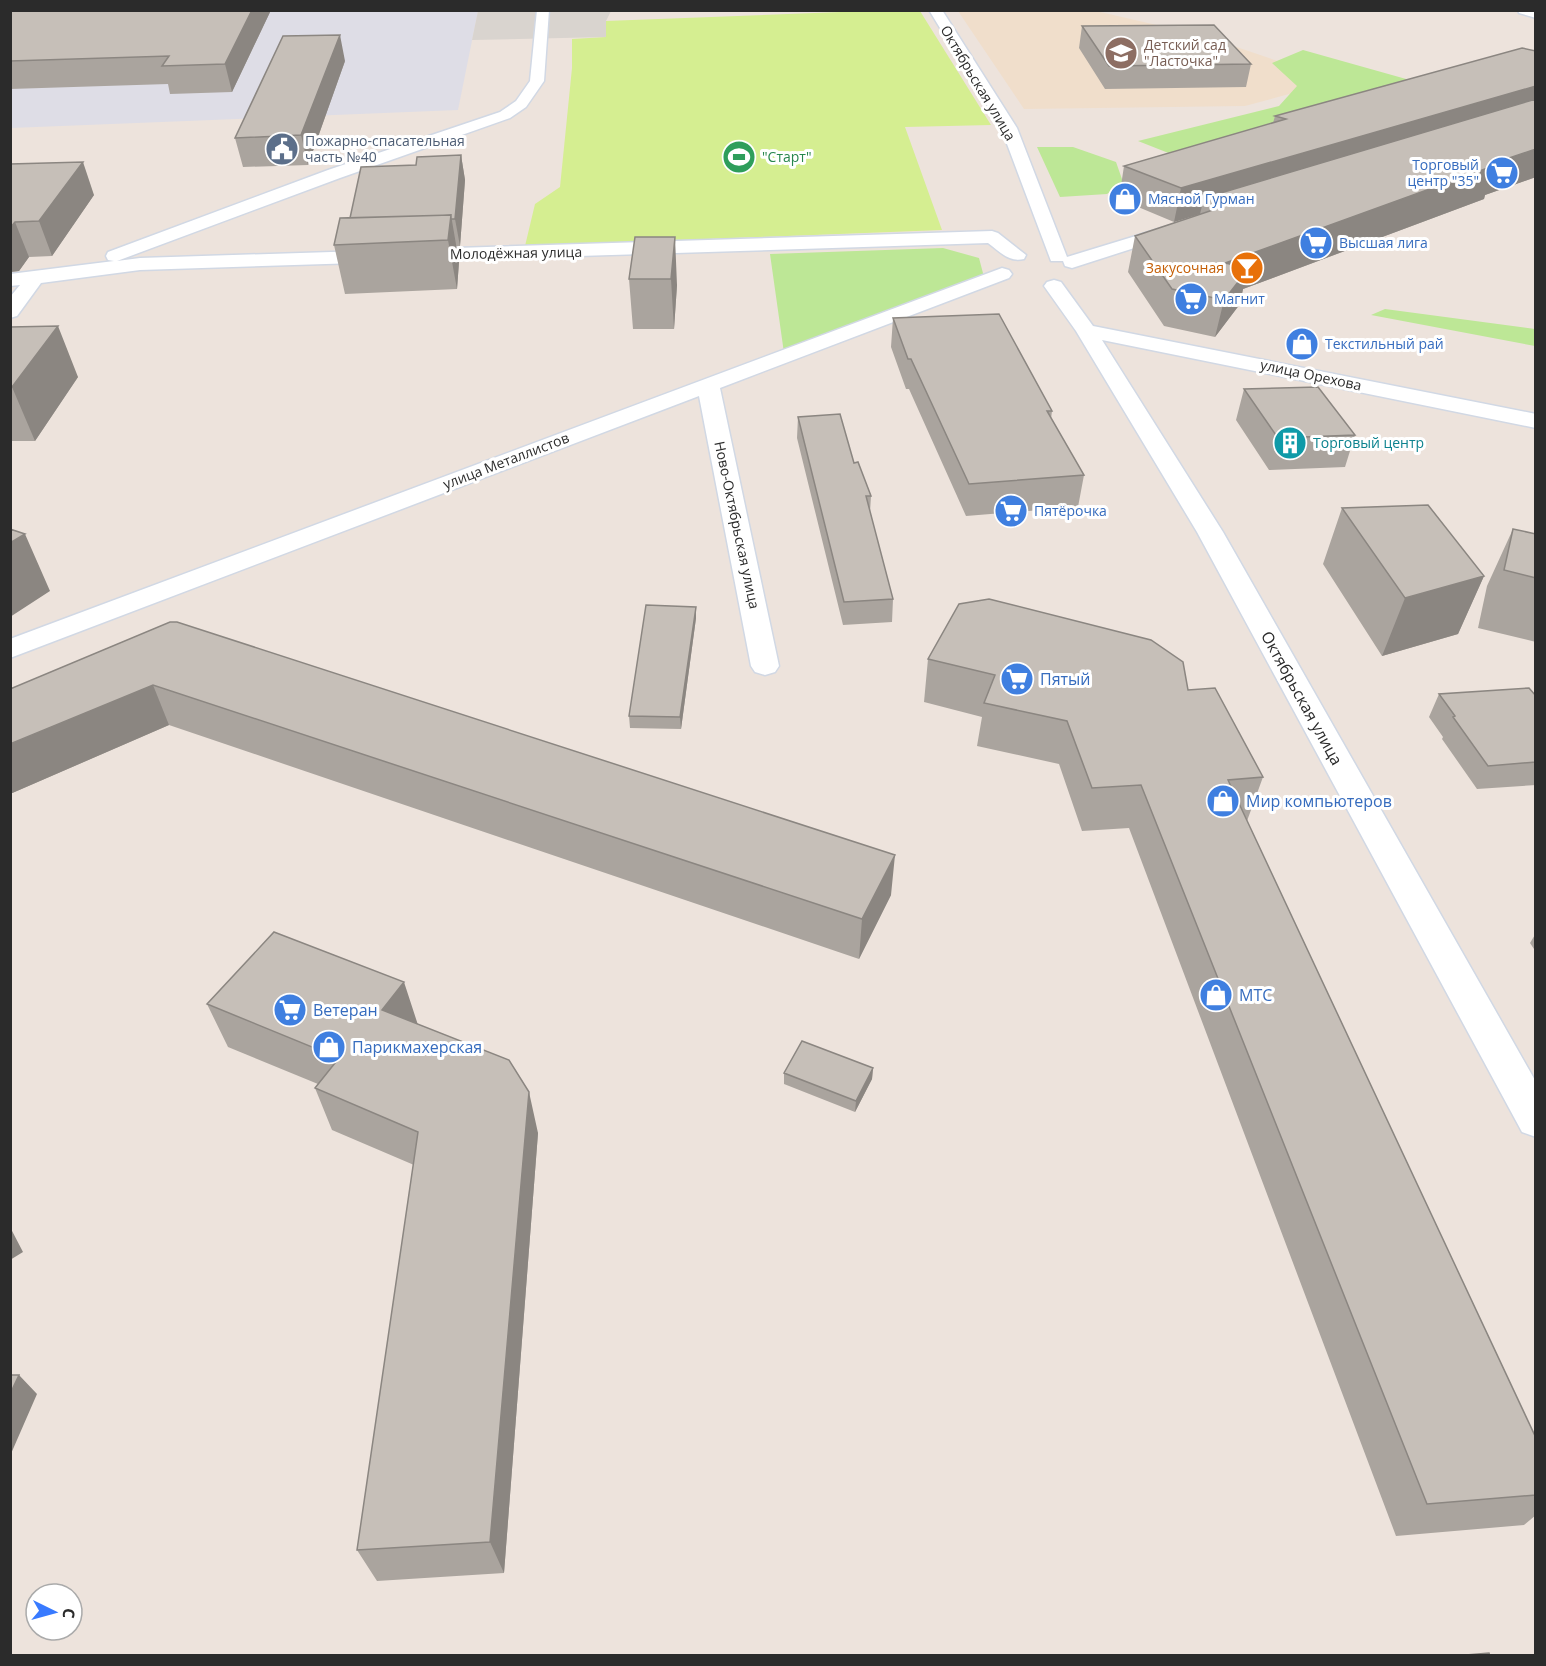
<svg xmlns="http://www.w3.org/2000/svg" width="1546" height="1666" font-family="'Open Sans',sans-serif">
<rect width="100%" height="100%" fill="#ede3dc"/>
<path fill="#dedde6" d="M10 11H478L458 110 11 128Z"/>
<path fill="#f0decb" d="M958 11H1096L1204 36 1307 71 1312 93 1289 94 1245 106 1024 109Z"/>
<path fill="#bde796" d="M1303 50 1431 86 1171 154 1138 141 1279 106 1297 86 1272 63Z
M1037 147H1073L1116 162 1123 182 1107 194 1060 197Z
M943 248 979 258 984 277 784 353 770 254Z
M1385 309 1535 329V346L1371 315Z"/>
<path fill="#d5ee91" d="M867 11H920L991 125 905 127 942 230 525 246 535 204 560 187 572 68V39L606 37V21Z"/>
<path fill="#d9d4cf" d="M478 11H611L606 21V37L472 40Z"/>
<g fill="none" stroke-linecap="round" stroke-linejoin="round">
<defs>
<path id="minor" d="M537 10H549L544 81 526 107 510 118 340 178 117 261 140 258 992 231 998 233 1026 255 1024 259C1009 263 999 251 988 243L140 270 41 283 17 316 10 318V297L20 285 10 286V274L114 261 108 260 106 256 108 252 328 170 500 112 516 101 530 81Z
M929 10H942L1017 128 1067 257 1175 224 1181 225 1184 229 1181 233 1072 268 1065 266 1063 261H1051L1001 128Z
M1518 10H1536V18L1519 13Z
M1002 268 1009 270 1012 274 1009 278 720 388 779 666 775 672 765 675 755 672 751 666 699 396 10 658V639Z
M1054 280 1061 282 1093 326 1536 414V428L1102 340 1223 532 1536 1082V1137L1522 1132 1197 532 1076 331 1044 286 1047 282Z"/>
</defs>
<use href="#minor" stroke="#d1d8e4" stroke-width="3"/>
<use href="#minor" fill="#fff" fill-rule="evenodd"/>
</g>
<path fill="#aaa49e" d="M10 10H271L232 92 170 94 168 84 10 89Z
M1082 26 1251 64 1246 87 1105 89 1079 48Z
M1536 51V177L1485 195 1484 199 1243 289 1240 304 1215 337 1164 326 1128 272 1135 236 1200 214 1174 222 1119 199 1124 166 1273 123 1275 116Z
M345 61 308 165 243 167 235 138Z
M461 155 465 180 460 246H456L459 262 457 289 345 294 334 245 350 218 416 165Z
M10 164 94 195 52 256 29 257 19 271 10 272Z
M635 237 677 285 674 329H633L629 279Z
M893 318 1052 411 1051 419 1084 475 1078 507 966 516 909 389H906L891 347Z
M10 327 78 377 35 441H10Z
M1244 389 1355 435 1345 467 1269 470 1236 420Z
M798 417 854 463 871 496 870 512 893 599 892 622 843 625 797 438Z
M1342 508 1484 576 1458 634 1382 656 1323 564Z
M1513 529 1536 534V642L1478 628 1487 586Z
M696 607V618L681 729 630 728 629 716Z
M170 622 891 895 859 959 169 725 10 794V689Z
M928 659 1188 690 1263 777 1247 821 1536 1438V1515L1524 1525 1396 1536 1129 828 1082 831 1059 764 977 746 982 717 924 702Z
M1439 694 1536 696V785L1477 789 1442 739 1443 737 1429 717Z
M1536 933V952L1530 943Z
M207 1004 417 1024 538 1133 504 1573 377 1581 357 1550 414 1165 332 1130 315 1088 318 1084 228 1047Z
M873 1068 872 1079 855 1112 784 1084V1073Z"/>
<path fill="#8b8681" d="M252 10H271L232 92 225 64Z
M340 35 345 61 308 165 301 135Z
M1536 86V113L1225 206 1204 198 1200 214 1174 222 1181 188Z
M1536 149V177L1485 195 1484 199 1243 289 1240 304 1215 337 1224 300 1225 263 1491 164Z
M461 155 465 180 460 246 455 219Z
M83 162 94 195 52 256 39 221Z
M451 215 459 262 457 289 448 240Z
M15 222 29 257 19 271 10 272V228Z
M675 237 677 285 674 329 671 279Z
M58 326 78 377 35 441 12 387Z
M25 534 50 591 10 617V543Z
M1484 576 1458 634 1382 656 1405 598Z
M696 607V618L681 729 680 717Z
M153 685 169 725 10 794V744Z
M895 855 891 895 859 959 862 919Z
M404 982 418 1025 382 1010Z
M873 1068 872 1079 855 1112 856 1101Z
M529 1092 538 1133 504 1573 490 1542Z
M10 1227 23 1252 10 1260Z
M19 1375 37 1394 10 1456V1394Z"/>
<path fill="#c6bfb8" stroke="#8b8681" stroke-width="1.5" d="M10 10H252L225 64 162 66 169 56 10 61Z
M1214 25 1251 64 1109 66 1082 26Z
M340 35 301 135 235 138 283 36Z
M1522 48 1536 51V86L1181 188 1124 166 1286 119 1275 116Z
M1536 99V149L1491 164 1496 165 1225 263 1249 268 1224 300 1172 289 1135 236 1225 206 1204 198Z
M461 155 455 219H451V215L350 218 361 167 416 165 417 157Z
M83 162 39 221 15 222 10 228V164Z
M451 215 448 240 334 245 340 218Z
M635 237H675L671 279H629Z
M999 314 1052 411H1047L1084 475 969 484 911 359H908L893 318Z
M58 326 12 387H10V327Z
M1318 387 1355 435 1278 438 1244 389Z
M840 414 854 463 858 462 871 496H866L893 599 844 602 798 417Z
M1428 505 1484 576 1405 598 1342 508Z
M10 529 25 534 10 543Z
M1513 529 1536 534V578L1504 570Z
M989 599 1151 640 1183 662 1188 690 1215 688 1263 777 1228 780 1536 1438V1495L1427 1504 1141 785 1092 788 1067 721 984 703 995 675 928 659 959 604Z
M646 605 696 607 680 717 629 716Z
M170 622H177L895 855 862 919 153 685 10 744V689Z
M1529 688 1536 696V762L1488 766 1453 717 1455 716 1439 694Z
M274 932 404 982 382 1010 509 1060 529 1092 490 1542 357 1550 418 1132 315 1088 339 1058 207 1004Z
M802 1041 873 1068 856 1101 784 1073Z
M10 1375H19L10 1394Z
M1489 1653 1490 1656H1454Z"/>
<defs>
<symbol id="school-disc" viewBox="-11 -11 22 22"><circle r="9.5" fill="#8d6e63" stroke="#fff"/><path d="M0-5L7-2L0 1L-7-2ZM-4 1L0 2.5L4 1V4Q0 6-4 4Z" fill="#fff"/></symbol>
<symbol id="civic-disc" viewBox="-11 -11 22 22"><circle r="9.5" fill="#5c6f8a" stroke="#fff"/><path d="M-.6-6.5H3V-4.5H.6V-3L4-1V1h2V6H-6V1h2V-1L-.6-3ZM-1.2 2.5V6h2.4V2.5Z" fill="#fff"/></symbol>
<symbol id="stadium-disc" viewBox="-11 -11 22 22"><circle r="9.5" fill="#2e9e5b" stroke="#fff"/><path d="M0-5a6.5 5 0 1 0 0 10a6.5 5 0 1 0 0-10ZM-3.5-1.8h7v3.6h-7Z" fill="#fff"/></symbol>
<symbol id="supermarket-disc" viewBox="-11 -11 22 22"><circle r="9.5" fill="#3f7fe0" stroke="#fff"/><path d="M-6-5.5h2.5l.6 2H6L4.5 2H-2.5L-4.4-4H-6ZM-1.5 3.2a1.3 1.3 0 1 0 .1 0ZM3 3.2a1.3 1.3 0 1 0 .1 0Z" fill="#fff"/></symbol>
<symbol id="shop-disc" viewBox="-11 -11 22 22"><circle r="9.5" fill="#3f7fe0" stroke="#fff"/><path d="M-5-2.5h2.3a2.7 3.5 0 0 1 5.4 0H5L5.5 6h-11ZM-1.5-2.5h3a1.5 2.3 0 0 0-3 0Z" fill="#fff"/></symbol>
<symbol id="bar-disc" viewBox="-11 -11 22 22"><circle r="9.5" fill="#e8710a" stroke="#fff"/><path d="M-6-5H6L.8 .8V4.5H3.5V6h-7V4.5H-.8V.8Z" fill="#fff"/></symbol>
<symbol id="building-disc" viewBox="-11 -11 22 22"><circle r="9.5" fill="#0f9aa8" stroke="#fff"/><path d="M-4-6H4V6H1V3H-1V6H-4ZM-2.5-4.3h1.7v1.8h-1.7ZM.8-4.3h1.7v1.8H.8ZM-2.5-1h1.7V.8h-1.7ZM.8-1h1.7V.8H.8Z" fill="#fff"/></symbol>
</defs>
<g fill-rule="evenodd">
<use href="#school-disc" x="1102" y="34" width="38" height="38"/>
<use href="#civic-disc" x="263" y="130" width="38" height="38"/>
<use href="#stadium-disc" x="720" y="138" width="38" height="38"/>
<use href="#supermarket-disc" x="1483" y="154" width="38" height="38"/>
<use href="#shop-disc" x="1106" y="180" width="38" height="38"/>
<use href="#supermarket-disc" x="1297" y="224" width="38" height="38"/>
<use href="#bar-disc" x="1228" y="249" width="38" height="38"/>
<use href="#supermarket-disc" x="1172" y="280" width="38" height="38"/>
<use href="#shop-disc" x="1283" y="325" width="38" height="38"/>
<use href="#building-disc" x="1271" y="424" width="38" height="38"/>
<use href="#supermarket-disc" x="992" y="492" width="38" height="38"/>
<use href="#supermarket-disc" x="998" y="660" width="38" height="38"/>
<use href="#shop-disc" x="1204" y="782" width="38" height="38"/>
<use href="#shop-disc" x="1197" y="976" width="38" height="38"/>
<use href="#supermarket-disc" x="271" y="991" width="38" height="38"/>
<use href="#shop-disc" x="310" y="1028" width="38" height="38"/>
</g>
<g text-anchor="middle" stroke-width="6" stroke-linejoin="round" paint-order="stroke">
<g font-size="14" fill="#785e54" stroke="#fff" text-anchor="start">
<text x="1144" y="50">Детский сад<tspan x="1144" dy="16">"Ласточка"</tspan></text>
</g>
<g font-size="14" fill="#2b2b2b" stroke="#fff">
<text transform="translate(978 83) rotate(59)" y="5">Октябрьская улица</text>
<text transform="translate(516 253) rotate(-1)" y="5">Молодёжная улица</text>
<text transform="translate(1311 375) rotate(12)" y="5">улица Орехова</text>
<text transform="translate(506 461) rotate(-21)" y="5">улица Металлистов</text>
<text transform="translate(737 525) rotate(78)" y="5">Ново-Октябрьская улица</text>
</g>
<g font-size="14" fill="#4e5e75" stroke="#fff" text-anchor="start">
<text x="305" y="146">Пожарно-спасательная<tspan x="305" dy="16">часть №40</tspan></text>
</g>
<g font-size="14" fill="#27864d" stroke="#fff" text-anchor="start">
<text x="762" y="162">"Старт"</text>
</g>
<g font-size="14" fill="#366cbe" stroke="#fff" text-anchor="start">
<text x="1479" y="170" text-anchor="end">Торговый<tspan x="1479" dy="16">центр "35"</tspan></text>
<text x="1148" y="204">Мясной Гурман</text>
<text x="1339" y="248">Высшая лига</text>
<text x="1214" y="304">Магнит</text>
<text x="1325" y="349">Текстильный рай</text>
<text x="1034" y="516">Пятёрочка</text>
</g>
<g font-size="14" fill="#c56008" stroke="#fff" text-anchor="end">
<text x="1224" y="273">Закусочная</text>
</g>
<g font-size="14" fill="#0d838f" stroke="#fff" text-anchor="start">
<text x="1313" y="448">Торговый центр</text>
</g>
<g font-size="16" fill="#366cbe" stroke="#fff" text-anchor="start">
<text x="1040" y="685">Пятый</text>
<text x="1246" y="807">Мир компьютеров</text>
<text x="1239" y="1001">МТС</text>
<text x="313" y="1016">Ветеран</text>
<text x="352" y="1053">Парикмахерская</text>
</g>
<g font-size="16" fill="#2b2b2b" stroke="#fff">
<text transform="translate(1302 698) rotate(61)" y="6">Октябрьская улица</text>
</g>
</g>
<rect width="1546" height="1666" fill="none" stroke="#2b2b2b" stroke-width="24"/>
<g transform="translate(54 1612) rotate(95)"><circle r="28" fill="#ffffff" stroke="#aaaaaa" stroke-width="1.5"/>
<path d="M0-4.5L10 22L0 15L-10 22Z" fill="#387aff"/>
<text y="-9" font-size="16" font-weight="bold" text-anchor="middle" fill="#2b2b2b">С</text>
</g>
</svg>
